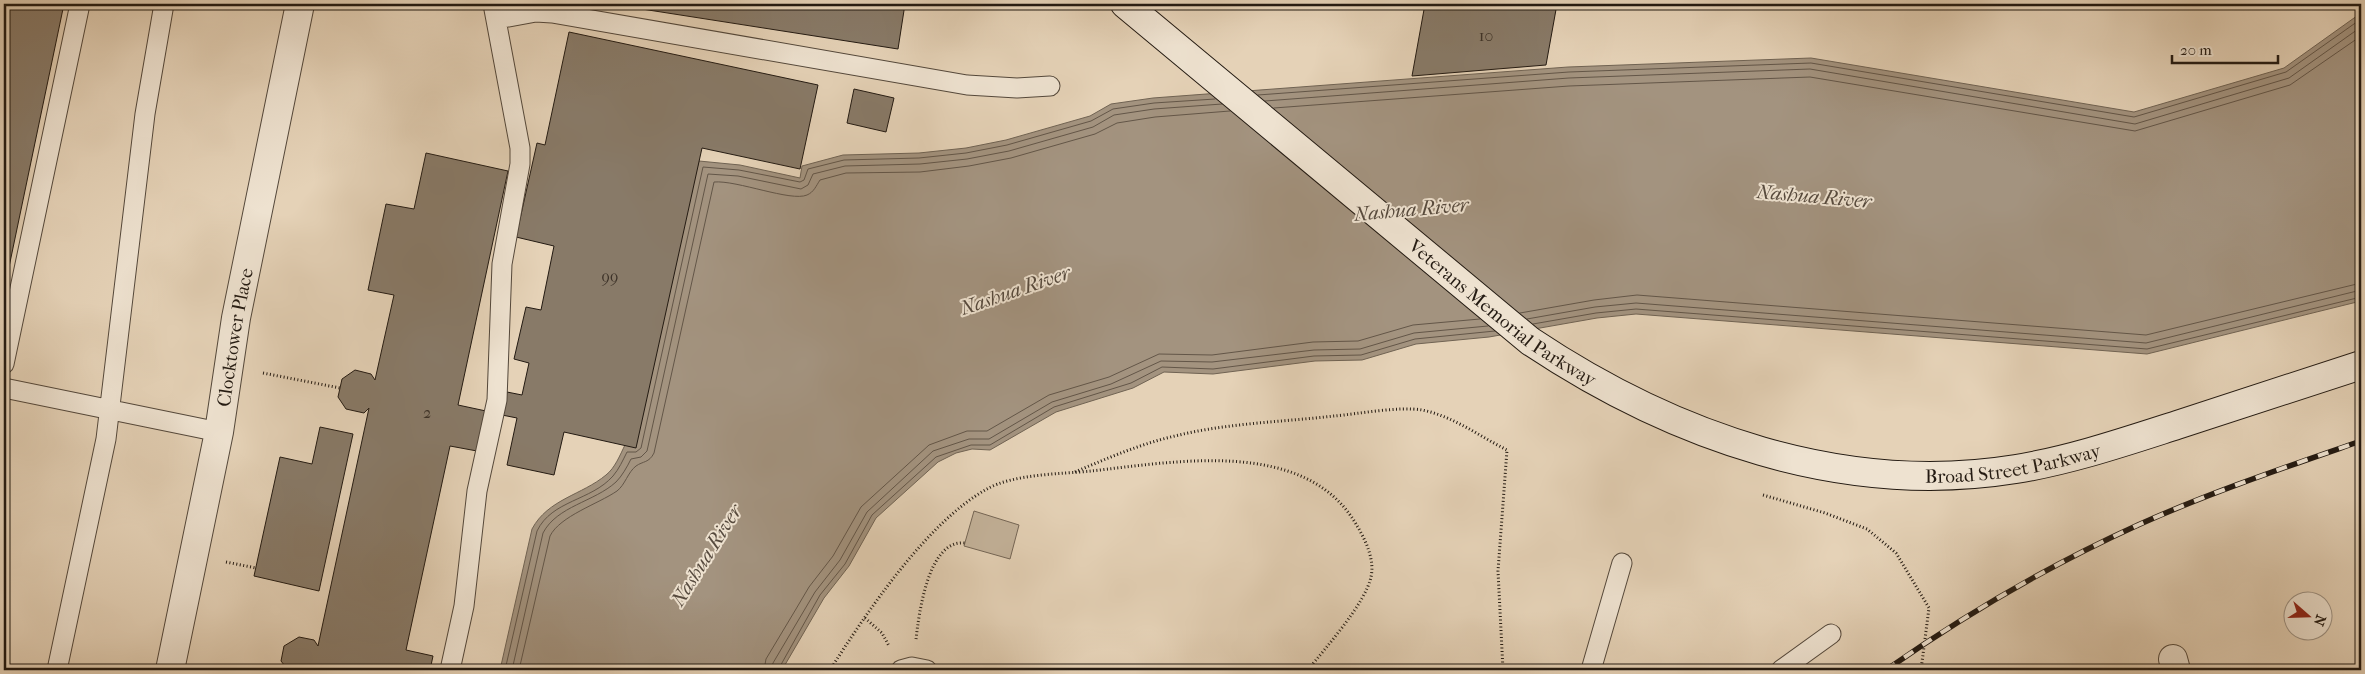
<svg xmlns="http://www.w3.org/2000/svg" width="2365" height="674" font-family="'IM FELL French Canon',serif">
<rect width="100%" height="100%" fill="#e5d2b7"/>
<filter id="stains"><feTurbulence type="fractalNoise" baseFrequency=".004" numOctaves="4"/><feColorMatrix values="0 0 0 0 .2 0 0 0 0 .09 0 0 0 0 .02 0 0 0 .5 -.17"/></filter>
<radialGradient id="worn" r=".72"><stop offset=".6" stop-color="#630" stop-opacity="0"/><stop offset="1" stop-color="#630" stop-opacity=".3"/></radialGradient>
<path fill="#c4b39b" stroke="#746656" d="M974 511 1019 525 1010 559 964 546Z"/>
<path fill="#a3937f" stroke="#706353" d="M2361 13V301L2147 354 1636 314 1597 318 1489 337 1416 344 1362 360 1315 361 1213 374 1164 372 1133 388 1056 412 990 450 972 449 956 453 938 462 876 518 849 566 824 598 782 670H500L532 529C548 499 582 495 606 475 615 468 620 455 625 445L699 161 740 165 800 178 802 166 843 155 919 153 966 148 1006 140 1090 116 1111 104 1153 98 1568 67 1811 58 2134 112 2284 68Z"/>
<g fill="none" stroke-linecap="round" stroke-linejoin="round">
<path stroke="#635648" stroke-width="1" d="M1258 95 1569 72 1811 63 2134 117 2286 72 2361 19
M1265 101 1569 78 1810 69 2135 124 2289 78 2361 27
M1274 108 1569 86 1810 77 2135 131 2290 85 2361 36
M1520 313 1594 300 1637 295 2146 335 2361 283
M1527 319 1595 307 1636 303 2146 343 2361 290
M1533 324 1596 313 1636 309 2147 349 2361 297
M505 670 537 531C552 500 591 501 613 476 619 469 623 460 627 452H636L641 448 703 167 739 170 800 182 804 180 808 169 844 160 919 158 966 153 1007 145 1091 121 1113 109 1154 103 1215 99
M512 670 543 533C557 506 594 502 616 482 622 476 627 467 631 459L641 457 647 451 708 174 738 176 801 189 808 185 813 174 845 166 920 164 967 159 1009 151 1093 127 1114 115 1154 109 1222 104
M519 670 550 536C560 516 598 504 617 491 625 485 628 472 636 466 643 461 649 463 654 453L714 182C737 180 791 202 807 195 814 192 816 186 820 180L846 173 920 172 969 166 1011 158 1095 134 1117 123 1155 117 1230 111
M764 670 766 659 796 609 809 587 833 556 861 507 929 445 967 431H987L1049 395 1109 377 1159 354 1212 355 1313 342 1358 341 1413 325 1480 319
M771 670 773 663 815 592 840 560 867 512 933 451 969 439H989L1052 402 1111 384 1161 361 1212 362 1314 350 1360 349 1414 333 1488 326
M778 670 820 595 845 564 872 515 936 457 971 445H990L1054 407 1131 383 1162 367 1213 369 1314 356 1361 355 1415 339 1495 331"/>
</g>
<path fill="#887a68" stroke="#231a12" d="M4 4H64L4 291Z
M610 4H905L898 49Z
M1425 4H1557L1546 65 1412 76Z
M569 32 818 85 800 169 702 148 636 448 564 432 554 475 507 465 517 418 502 415 507 392 522 395 529 363 514 359 526 307 541 310 554 246 516 237 537 143 545 145Z
M854 89 894 98 886 132 847 123Z
M426 153 508 171 458 405 486 411 477 451 450 446 406 650 433 656 430 670H288L281 661 284 646 299 637 314 640 318 646 369 408 364 413 346 409 338 397 342 379 355 370 371 374 375 380 394 295 368 290 386 204 414 209Z
M320 427 353 434 319 591 254 576 280 457 312 464Z"/>
<g fill="none" stroke-linecap="round" stroke-linejoin="round">
<defs>
<path id="lane" d="M497 19 536 12 552 13 967 85 1017 88 1050 86
M4 364 80 4
M4 388 219 432
M57 670 106 439 145 114 164 4
M450 670 464 606 477 491 497 400 502 264 520 164V148L493 4
M901 670 912 667 927 670
M1591 670 1622 563
M1781 670 1831 634"/>
<g id="street">
<path d="M2173 659 2176 670"/>
<path id="s1" d="M170 670 219 432 236 318 300 4"/>
</g>
<g id="secondary">
<path id="s2" d="M1125 4 1530 341C1672 436 1843 497 2016 469 2071 460 2124 442 2177 425 2239 405 2300 385 2361 365"/>
</g>
</defs>
<use href="#lane" stroke="#54483b" stroke-width="21"/>
<use href="#street" stroke="#54483b" stroke-width="30"/>
<use href="#secondary" stroke="#231a12" stroke-width="30"/>
<path stroke="#231a12" stroke-width="3" stroke-dasharray="1 2.5" stroke-linecap="butt" d="M263 373 340 388
M1075 472C1108 458 1140 444 1175 436 1227 423 1282 422 1334 416 1358 414 1399 406 1422 410 1453 416 1479 436 1507 450L1498 571 1503 670
M1763 495 1825 513 1867 529 1896 553 1929 608 1921 670
M226 562 256 568
M865 618 882 633 889 646
M916 639C919 614 928 539 965 543
M478 666 489 668 488 670
M830 670C867 612 927 522 987 489 1013 474 1061 474 1091 471 1174 462 1305 437 1356 524 1365 539 1375 559 1371 577 1365 604 1326 647 1308 670"/>
<use href="#lane" stroke="#eee2d0" stroke-width="19"/>
<use href="#street" stroke="#eee2d0" stroke-width="28"/>
<use href="#secondary" stroke="#eee2d0" stroke-width="28"/>
<defs>
<path id="rail" d="M1886 670C1966 614 2050 565 2138 525 2211 492 2286 467 2361 441"/>
</defs>
<use href="#rail" stroke="#231a12" stroke-width="5.5"/>
<use href="#rail" stroke="#eee2d0" stroke-width="4" stroke-dasharray="11" stroke-linecap="butt"/>
</g>
<g text-anchor="middle" stroke-width="4" stroke-linejoin="round" paint-order="stroke">
<g font-size="16" fill="#3c3228">
<text x="1486" y="41">10</text>
<text x="610" y="282">99</text>
<text x="427" y="418">2</text>
</g>
<g font-size="19" fill="#231a12" stroke="#eee2d0">
<text dy="7" stroke="none"><textPath href="#s2" startOffset="488">Veterans Memorial Parkway</textPath></text>
<text dy="7" stroke="none"><textPath href="#s1" startOffset="339">Clocktower Place</textPath></text>
<text dy="7" stroke="none"><textPath href="#s2" startOffset="1039">Broad Street Parkway</textPath></text>
</g>
<g font-size="20" font-style="italic" fill="#564a3e" stroke="#eee2d0">
<text transform="translate(1814 196) rotate(5)" y="7">Nashua River</text>
<text transform="translate(1411 209) rotate(-5)" y="7">Nashua River</text>
<text transform="translate(1015 290) rotate(-19)" y="7">Nashua River</text>
<text transform="translate(706 555) rotate(-58)" y="7">Nashua River</text>
</g>
</g>
<rect width="2365" height="674" fill="none" stroke="#e5d2b7" stroke-width="20"/>
<rect x="5" y="5" width="2355" height="664" fill="none" stroke="#231a12" stroke-width="2.5"/>
<rect x="10" y="10" width="2345" height="654" fill="none" stroke="#231a12"/>
<g transform="translate(2308 616) rotate(110)"><circle r="24" fill="#eee2d0" stroke="#9d9284"/>
<path d="M0-4L9 19L0 12L-9 19Z" fill="#8f2418"/>
<text y="-8" font-size="14" font-weight="bold" text-anchor="middle" fill="#231a12">N</text>
</g>
<path d="M2172 55v8h106v-8" fill="none" stroke="#231a12" stroke-width="2.5"/>
<text x="2180" y="55" font-size="15" fill="#231a12" stroke="#eee2d0" stroke-width="4" paint-order="stroke">20 m</text>
<rect width="100%" height="100%" filter="url(#stains)"/>
<rect width="100%" height="100%" fill="url(#worn)"/>
</svg>
